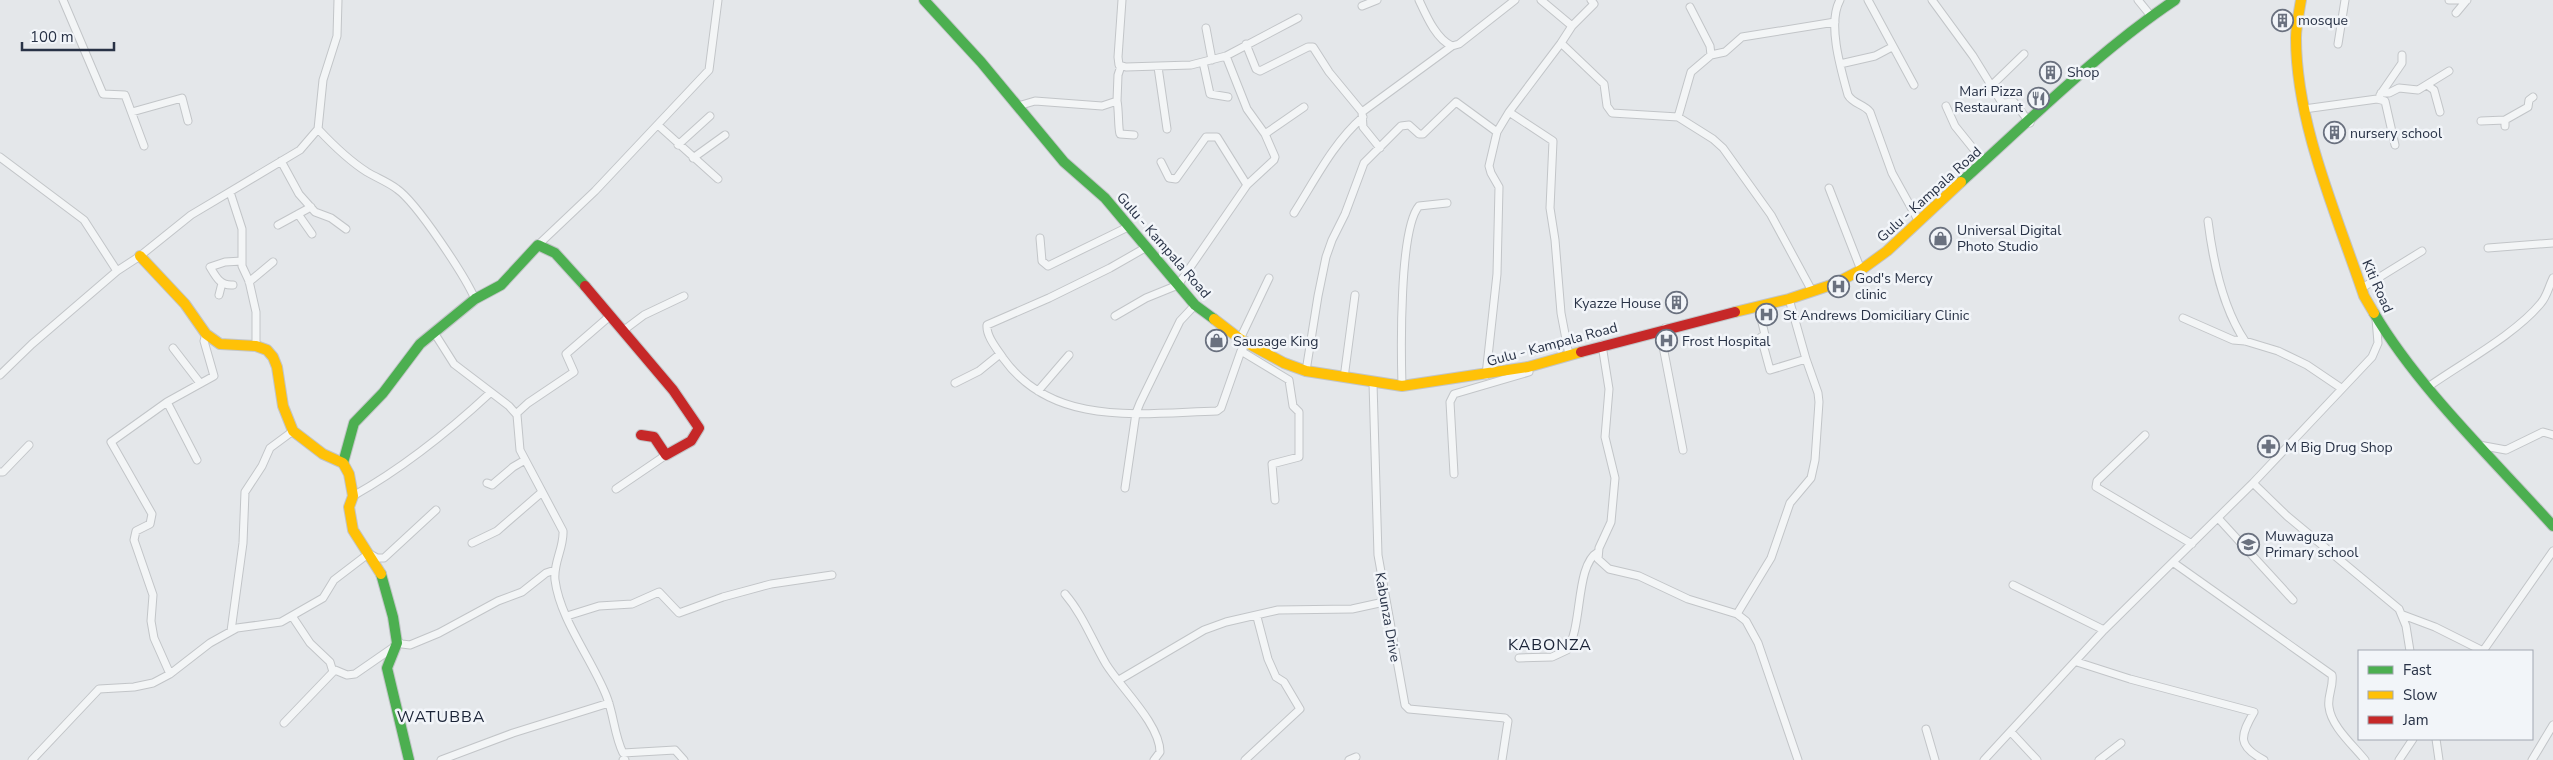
<svg xmlns="http://www.w3.org/2000/svg" width="2553" height="760" font-family="'Nunito Sans',sans-serif">
<rect width="100%" height="100%" fill="#e4e7ea"/>
<g fill="none" stroke-linecap="round" stroke-linejoin="round">
<defs>
<path id="street" d="M63 0 103 94 125 95 144 146
M1122 0 1118 57 1119 65 1126 67 1191 65 1226 56 1298 18
M1419 0C1426 15 1436 39 1452 46L1459 44 1515 0
M1541 0 1572 26 1594 4 1591 0
M1840 0C1827 23 1841 70 1848 95 1853 104 1864 104 1870 112L1892 173 1918 220
M1868 0 1914 85
M1932 0 1973 56 2002 103 2014 102 2030 123
M2138 0 2151 16
M2449 0H2467
M1362 6 1377 0
M1690 7 1710 46 1711 55
M2456 13 2466 1
M1572 26 1561 43 1604 84 1607 106 1612 113 1678 117 1713 139 1723 148 1771 215 1812 291
M1206 28 1212 60
M1246 44 1256 69 1260 71 1308 47H1313L1329 72 1362 112 1363 127 1380 148
M2338 44 2345 0
M1203 62 1210 94 1228 97
M1840 64 1875 56 1892 47
M1158 67 1167 129
M2427 85 2434 90 2440 112
M1990 87 2024 54
M2381 93H2389L2399 88 2418 90 2449 71
M2380 95 2402 63V55
M1117 101C1119 110 1118 128 1120 134L1134 135
M1018 106 1035 101 1102 106 1117 101 1118 75 1121 66
M1946 106 1955 126 1984 162
M2304 109 2377 99 2385 101 2395 145
M132 112 182 98 188 121
M1362 112 1452 46
M1509 112 1561 43
M1678 117 1691 72 1711 55 1725 52 1742 37 1835 22
M2481 121 2505 120
M659 126 718 179
M2505 126V120L2528 107 2529 100 2533 97
M318 129C333 145 348 160 367 172 377 178 388 182 397 189 417 203 465 276 475 299
M1265 134 1304 107
M678 145 710 116
M0 157 84 220 117 271
M693 158 725 135
M281 161 299 194 315 212 331 218 346 229
M1161 162 1169 178 1176 179 1206 137H1217L1247 185
M1829 188 1861 270
M230 192 242 229V266L249 281 256 312V346
M1294 213C1315 180 1333 143 1363 117
M298 214 312 234
M2208 221C2213 261 2222 307 2245 341
M278 225 311 207
M1040 238 1042 261 1048 266 1128 227
M538 245 595 191 709 70 718 0
M1145 248 1110 268 1049 298 987 325C986 336 997 349 1003 358 1053 428 1142 413 1217 411L1221 408 1241 351 1247 343
M2488 248 2553 243
M249 282 273 262
M233 285C220 286 216 277 210 267L225 262 242 261
M2362 288 2422 251
M219 295 222 283
M1789 299 1806 359
M1115 316 1146 298 1178 285 1247 185 1274 160 1275 157 1265 134 1247 109 1226 56
M2183 318 2233 340 2245 341 2278 351 2307 365 2341 388
M1665 328 1661 336 1683 450
M624 330 644 315 684 296
M435 334 454 364 509 406 517 415 520 450 563 531C564 548 553 563 555 580 560 619 591 658 606 695 614 714 614 735 623 753L675 750 684 760
M1240 339 1269 278
M1602 345 1609 389 1605 437 1615 478 1611 522 1599 548 1598 559 1609 569 1639 576 1688 599 1737 614 1746 621 1758 643 1798 760
M173 348 200 383
M1241 351 1289 380 1293 406 1299 412V457L1272 464 1275 500
M1306 371 1318 296 1326 257 1332 240 1345 214 1364 163 1401 126 1409 125 1419 134H1423L1456 102 1497 132
M0 375 32 344 117 271 140 256 191 215 300 150 318 129 323 80 337 36 338 0
M1486 375 1497 274 1499 187 1491 173 1489 166 1497 132 1509 112 1553 141 1550 208 1555 240 1561 313 1569 355
M1344 378 1355 295
M955 383 979 371 1000 354
M1373 383 1378 555 1405 705 1409 709 1505 718 1508 721 1502 760
M1402 386C1401 352 1399 229 1419 206L1447 203
M2428 387C2462 363 2516 334 2541 303 2547 296 2549 286 2553 278
M1038 391 1069 355
M167 402 111 442 152 514 150 524 136 531 134 540 153 595 151 621 154 638 170 674
M516 414 528 403 574 372 566 354 611 315
M2145 435 2097 481 2096 487 2192 544
M2479 445 2506 450 2543 432 2553 435
M197 460 167 402 214 376 204 341 206 334
M0 472H3L29 445
M1454 474 1450 402 1454 394 1529 372
M487 483 492 485 513 467 525 460
M2253 483 2287 516 2399 609 2406 626 2410 651
M1125 488 1136 413 1140 403 1180 321 1195 305
M616 489 666 455
M353 496C403 468 448 432 490 393
M2218 518 2293 600
M472 543 497 531 542 492
M370 554 377 558H384L436 510
M2174 563 2332 675C2334 686 2327 696 2329 707 2331 726 2353 745 2365 760
M2013 585 2104 630
M1065 594C1083 615 1092 640 1106 664 1120 687 1160 724 1160 752L1154 760
M1737 614 1771 558 1790 503 1811 478 1815 460 1819 402 1818 393 1806 359 1770 370 1761 337 1765 335 1758 306
M2403 615 2435 627 2483 651
M567 616 599 606 632 604 659 592 679 613 723 597 771 584 832 575
M231 631 243 543 245 492 262 466 270 448 293 431
M397 641 402 644 410 645 439 633 498 601 522 592 546 573 555 570
M2483 651 2553 551
M1519 658 1552 657 1567 650C1583 627 1575 565 1598 552
M2077 662 2130 679 2254 712C2240 736 2237 746 2264 760
M333 672 335 670 347 675 355 674 394 647
M1119 680 1204 630 1226 622 1278 610 1352 609 1384 602
M284 723 333 672 330 662 310 643 292 616
M1926 729 1935 760
M2011 732 2037 760
M2436 739 2439 760
M32 760 99 689 134 687 153 683 170 674 210 643 237 628 281 622 323 598 334 580 368 554
M441 760 513 733 609 703
M623 760H625
M1245 760 1300 709 1284 682 1276 677 1268 659 1257 617
M1349 760 1356 757
M1984 760 2104 630 2253 483 2372 357 2378 343 2376 319
M2099 760 2121 743
M2399 760 2413 739
M2532 760 2553 725"/>
<path id="fast" d="M924 0 981 62 1064 162 1105 198 1195 305 1214 319
M1961 182C2029 121 2100 50 2175 0
M2374 313C2419 389 2494 460 2553 526
M343 463 354 423 383 393 420 344 475 299 501 285 538 245 555 253 585 286
M381 574 393 617 397 643 387 668 409 760"/>
<path id="slow" d="M2301 0C2299 12 2296 26 2296 38 2296 124 2337 215 2364 296L2374 313
M140 256 185 304 206 334 220 344 256 346 267 350 273 357 277 367 283 406 293 431 323 454 343 463 349 474 353 496 349 507 353 530 381 574
M1735 312 1789 299 1834 284 1861 270 1887 251 1961 182
M1214 319 1240 339 1284 363 1306 371 1402 386 1528 367 1581 352"/>
<path id="jam" d="M585 286 673 390 699 428 691 441 666 455 654 437 641 435
M1581 352 1735 312"/>
</defs>
<use href="#street" stroke="#c2c5c8" stroke-width="9"/>
<use href="#fast" stroke="#c2c5c8" stroke-width="12"/>
<use href="#slow" stroke="#c2c5c8" stroke-width="12"/>
<use href="#jam" stroke="#c2c5c8" stroke-width="12"/>
<use href="#street" stroke="#f3f5f6" stroke-width="7"/>
<use href="#fast" stroke="#4caf50" stroke-width="10"/>
<use href="#slow" stroke="#ffc107" stroke-width="10"/>
<use href="#jam" stroke="#c62828" stroke-width="10"/>
</g>
<defs>
<symbol id="building-ring" viewBox="-11 -11 22 22"><circle r="9.5" fill="#f2f5f9" stroke="#6a717f" stroke-width="1.5"/><path d="M-4-6H4V6H1V3H-1V6H-4ZM-2.5-4.3h1.7v1.8h-1.7ZM.8-4.3h1.7v1.8H.8ZM-2.5-1h1.7V.8h-1.7ZM.8-1h1.7V.8H.8Z" fill="#6a717f"/></symbol>
<symbol id="restaurant-ring" viewBox="-11 -11 22 22"><circle r="9.5" fill="#f2f5f9" stroke="#6a717f" stroke-width="1.5"/><path d="M-5-6h1v4h1v-4h1v4h1v-4h1v5L-1.5 .5V6h-2V.5L-5-1ZM5-6V6H3V1.5H1.5Q1.5-4 5-6Z" fill="#6a717f"/></symbol>
<symbol id="shop-ring" viewBox="-11 -11 22 22"><circle r="9.5" fill="#f2f5f9" stroke="#6a717f" stroke-width="1.5"/><path d="M-5-2.5h2.3a2.7 3.5 0 0 1 5.4 0H5L5.5 6h-11ZM-1.5-2.5h3a1.5 2.3 0 0 0-3 0Z" fill="#6a717f"/></symbol>
<symbol id="hospital-ring" viewBox="-11 -11 22 22"><circle r="9.5" fill="#f2f5f9" stroke="#6a717f" stroke-width="1.5"/><path d="M-5-5h3v3.5h4V-5h3V5h-3V1.5h-4V5h-3Z" fill="#6a717f"/></symbol>
<symbol id="pharmacy-ring" viewBox="-11 -11 22 22"><circle r="9.5" fill="#f2f5f9" stroke="#6a717f" stroke-width="1.5"/><path d="M-2-6h4v4h4v4h-4v4h-4v-4h-4v-4h4Z" fill="#6a717f"/></symbol>
<symbol id="school-ring" viewBox="-11 -11 22 22"><circle r="9.5" fill="#f2f5f9" stroke="#6a717f" stroke-width="1.5"/><path d="M0-5L7-2L0 1L-7-2ZM-4 1L0 2.5L4 1V4Q0 6-4 4Z" fill="#6a717f"/></symbol>
</defs>
<g fill-rule="evenodd">
<use href="#building-ring" x="2270" y="8" width="25" height="25"/>
<use href="#building-ring" x="2038" y="60" width="25" height="25"/>
<use href="#restaurant-ring" x="2026" y="86" width="25" height="25"/>
<use href="#building-ring" x="2322" y="120" width="25" height="25"/>
<use href="#shop-ring" x="1928" y="226" width="25" height="25"/>
<use href="#hospital-ring" x="1826" y="274" width="25" height="25"/>
<use href="#building-ring" x="1664" y="290" width="25" height="25"/>
<use href="#hospital-ring" x="1754" y="302" width="25" height="25"/>
<use href="#shop-ring" x="1204" y="328" width="25" height="25"/>
<use href="#hospital-ring" x="1654" y="328" width="25" height="25"/>
<use href="#pharmacy-ring" x="2256" y="434" width="25" height="25"/>
<use href="#school-ring" x="2236" y="532" width="25" height="25"/>
</g>
<g text-anchor="middle" stroke-width="5" stroke-linejoin="round" paint-order="stroke">
<g font-size="14" fill="#283246" stroke="#f2f5f9" text-anchor="start">
<text x="2298" y="25">mosque</text>
<text x="2067" y="77">Shop</text>
<text x="2023" y="96" text-anchor="end">Mari Pizza<tspan x="2023" dy="16">Restaurant</tspan></text>
<text x="2350" y="138">nursery school</text>
<text x="1957" y="235">Universal Digital<tspan x="1957" dy="16">Photo Studio</tspan></text>
<text x="1855" y="283">God's Mercy<tspan x="1855" dy="16">clinic</tspan></text>
<text x="1661" y="308" text-anchor="end">Kyazze House</text>
<text x="1783" y="320">St Andrews Domiciliary Clinic</text>
<text x="1233" y="346">Sausage King</text>
<text x="1682" y="346">Frost Hospital</text>
<text x="2285" y="452">M Big Drug Shop</text>
<text x="2265" y="541">Muwaguza<tspan x="2265" dy="16">Primary school</tspan></text>
</g>
<g font-size="14" fill="#283246" stroke="#f2f5f9">
<text transform="translate(1929 194) rotate(-42)" y="5">Gulu - Kampala Road</text>
<text transform="translate(1164 245) rotate(49)" y="5">Gulu - Kampala Road</text>
<text transform="translate(2378 286) rotate(66)" y="5">Kiti Road</text>
<text transform="translate(1552 344) rotate(-15)" y="5">Gulu - Kampala Road</text>
<text transform="translate(1388 617) rotate(80)" y="5">Kabunza Drive</text>
</g>
<g font-size="16" letter-spacing="1" fill="#1a2336" stroke="#f2f5f9">
<text x="1550" y="650">KABONZA</text>
<text x="441" y="722">WATUBBA</text>
</g>
</g>
<rect x="2358" y="650" width="175" height="90" fill="#f2f5f9" stroke="#a1a7b1"/>
<rect x="2368" y="666" width="25" height="8" fill="#4caf50" stroke="#a1a7b1"/>
<text x="2403" y="675" font-size="15" fill="#283246">Fast</text>
<rect x="2368" y="691" width="25" height="8" fill="#ffc107" stroke="#a1a7b1"/>
<text x="2403" y="700" font-size="15" fill="#283246">Slow</text>
<rect x="2368" y="716" width="25" height="8" fill="#c62828" stroke="#a1a7b1"/>
<text x="2403" y="725" font-size="15" fill="#283246">Jam</text>
<path d="M22 42v8h92v-8" fill="none" stroke="#283246" stroke-width="2.5"/>
<text x="30" y="42" font-size="15" fill="#283246" stroke="#f2f5f9" stroke-width="4" paint-order="stroke">100 m</text>
</svg>
